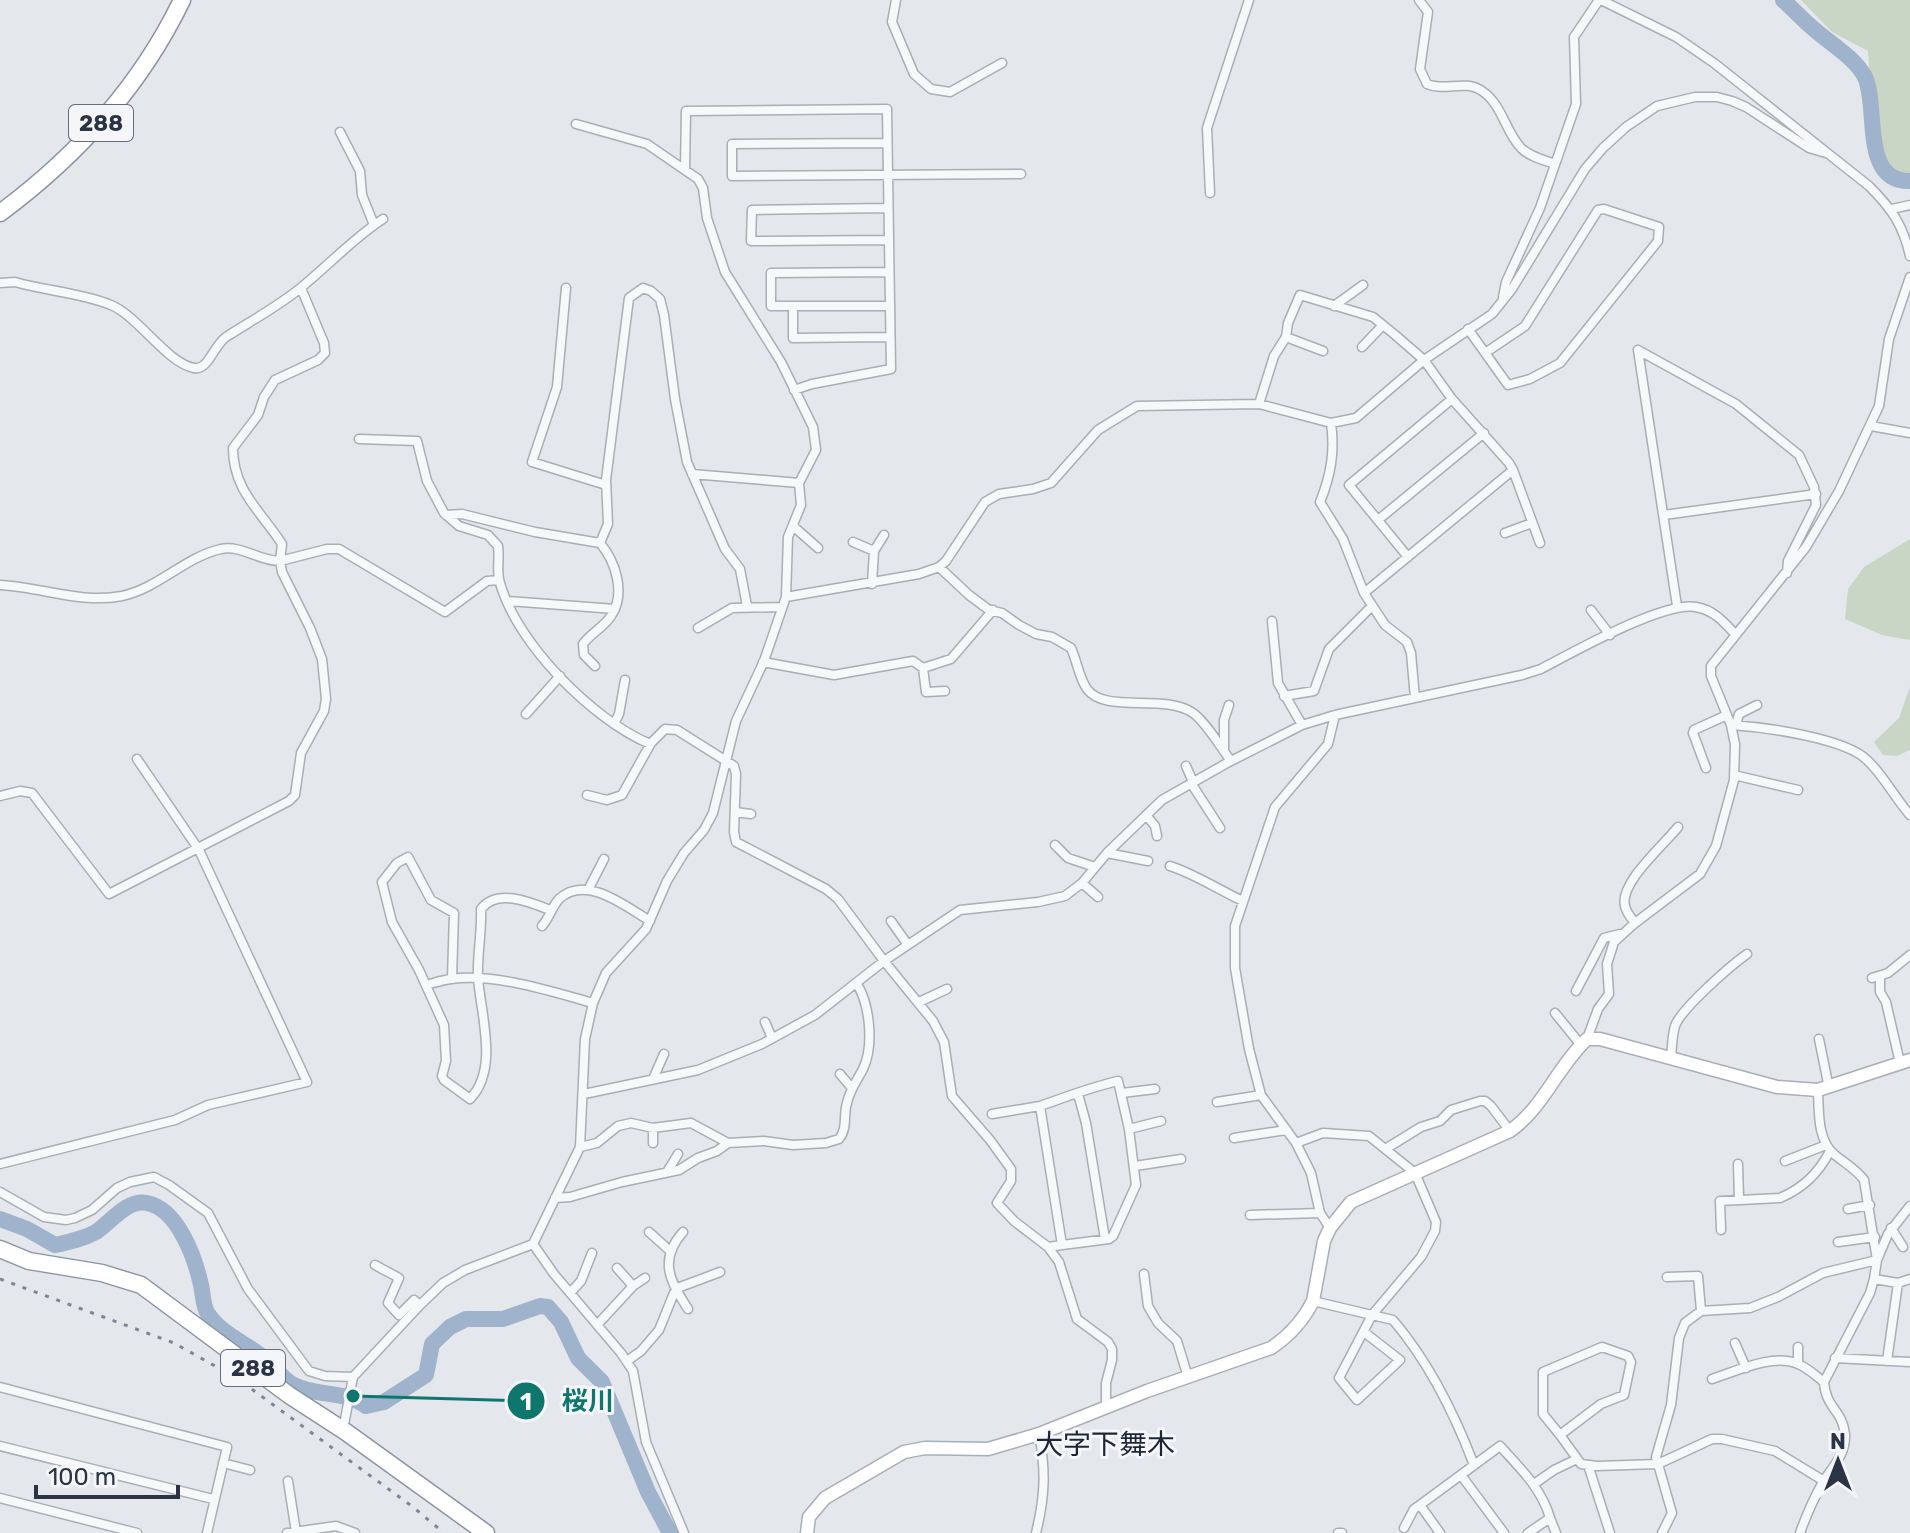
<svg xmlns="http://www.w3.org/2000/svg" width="1910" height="1533" font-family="Rubik,'Noto Sans JP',sans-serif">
<rect width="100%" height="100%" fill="#e4e7ec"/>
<path fill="#c9d6c5" d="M1801 0H1910V186L1898 185 1875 146 1868 51 1832 32Z
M1910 539V640L1882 635 1845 619 1848 589 1864 567Z
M1910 687V750L1897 756 1883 755 1874 742 1899 718Z"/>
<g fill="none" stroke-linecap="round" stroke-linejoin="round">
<path stroke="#9fb4cc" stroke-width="16" d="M1783 0C1794 10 1804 21 1815 30 1831 44 1855 58 1865 77 1879 107 1860 182 1910 181
M0 1219 27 1229 55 1245C69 1242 83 1239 96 1232 111 1222 127 1199 147 1203 178 1209 195 1258 201 1285 203 1294 203 1307 208 1314 222 1335 247 1343 265 1359 274 1366 282 1378 292 1384 316 1397 344 1390 366 1406L384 1402 426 1375 432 1344 450 1327 466 1319H503L540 1306 548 1307 561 1322 578 1358 602 1382 648 1492 670 1533"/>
<defs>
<path id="street" d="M896 0 892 22 914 74 931 89 950 92 1002 63
M1419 0 1428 12 1420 69 1427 84C1445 92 1465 79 1482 91 1502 104 1505 131 1521 148 1530 157 1544 160 1555 164
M1601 0 1676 37 1714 63 1869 186C1892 209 1903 225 1910 256
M340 132 360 171 362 195 374 225
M887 143 732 144V176L1021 174
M685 169 686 111 887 109 891 369 812 384 794 390
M1210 193 1207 128 1249 0
M887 208 752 210 751 241 888 240
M1892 209 1910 205
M889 272 771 273V306H889
M0 283 15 282C46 291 82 293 111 305 138 316 167 363 194 368 208 371 214 345 226 337 251 321 275 308 298 290 327 267 352 239 383 219
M301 288 324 343 325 353 318 360 275 380 264 397 258 415 233 448C233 491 261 511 282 544L280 561 327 549H339L445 612 487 581 499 580
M566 288 557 387 532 462 606 485
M1503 297 1506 282 1540 208 1576 104 1574 37 1599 0
M793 306V338L889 337
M1334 306 1363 285
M1468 329 1508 385 1530 379 1560 363 1658 241 1659 227 1604 209 1598 210 1525 326 1485 353
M1286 337 1323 351
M1362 347 1383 325
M1638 350 1736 404 1799 455 1814 487 1816 505 1788 561 1787 573
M1638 350 1677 606
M1259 404 1274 356 1286 337 1288 323 1300 295 1373 317 1394 334 1424 360 1452 399 1509 463 1513 470 1364 593
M1331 423C1335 451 1331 475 1320 502L1343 539 1364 593 1385 625 1407 642 1411 653 1415 698
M1871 426 1910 433
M359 439 417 441 427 481 444 513 459 526 488 535 498 546C500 558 496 571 500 583 517 644 593 720 650 744
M1513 470 1540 543
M692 474 799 483
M446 515 462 514 535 532 600 543
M1664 515 1816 494
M1378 520 1484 433
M793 526 818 548
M1505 533 1532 523
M853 542 874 551
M1408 557 1349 485 1452 399
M939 567 969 595 989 610 1002 613 1019 625 1036 634 1052 637 1071 648C1077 661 1079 678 1087 689 1105 714 1164 693 1193 713 1206 722 1221 748 1231 761
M872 584 874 551 884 535
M0 585C41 587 81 604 122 596 159 588 185 557 221 549 242 545 259 561 280 561L282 572 310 628 322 659 326 699 324 711 301 753 295 795 289 801 109 894 32 793 20 791 0 796
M786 597 919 574 939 567 946 561 985 502 999 494 1033 489 1051 483 1098 430 1137 406 1259 404 1331 423 1356 418 1424 360 1492 314 1512 289 1585 169 1603 148 1626 127 1657 106 1695 97H1717L1732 101 1746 107 1809 148 1826 153
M508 601 615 609
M1591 610 1610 635
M1272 621 1278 683 1302 725
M698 628 732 608 781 607
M763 662 834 675 913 661 923 668 951 659 993 610
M595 666 584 655 583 644C591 633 604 627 611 616 626 594 616 562 600 543L608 524 606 480 629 298 643 288 651 291 660 299 664 315 675 399 687 462 725 549 740 569 747 606
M923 668 926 692 945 691
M1284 696 1314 691 1329 649 1372 606
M526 714 560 676
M614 724 619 714 625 680
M1731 725C1763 727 1847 738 1868 761 1884 776 1895 798 1910 815
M1736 725 1739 714 1757 705
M1224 751V720L1229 705
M1186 766 1193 782
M1706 768 1693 733 1694 730 1727 715
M1734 775 1798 790
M1191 783 1220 828
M587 795 607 800 622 795 651 743 665 729 677 730 734 766 736 774 734 832 736 842 826 889 838 899 884 961 933 1021 944 1042 952 1096 990 1140 1011 1169V1181L997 1203 1014 1221 1048 1247 1062 1245
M735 812 751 814
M1146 815 1155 826 1157 836
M1055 845 1068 858 1095 867
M1107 853 1148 861
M1170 866C1195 874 1219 890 1243 901
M1082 883 1098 897
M589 888 604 859
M891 921 908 945
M1635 923C1631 918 1626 912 1625 906 1619 883 1664 845 1678 827
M542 926C550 917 551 908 559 899 586 874 625 906 650 921
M1880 977V992L1886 1002 1900 1063
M1872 978 1888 973 1910 955
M452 979 454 913 431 900 408 857 397 863 382 882 392 922 419 970 444 1025 446 1061 442 1076 444 1080 470 1099C499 1069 481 1016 478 978 477 955 482 932 481 909 497 888 530 902 550 910
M426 985C434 983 442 980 451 979 495 973 550 991 593 1003
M1576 991 1604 938 1620 934
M919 1002 947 989
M1555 1013 1581 1045
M765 1022 772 1038
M1587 1039 1598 1009 1609 994 1607 964 1614 942 1635 923 1700 874 1716 846 1734 780 1735 744 1731 725 1711 676V666L1806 547 1839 491 1879 406 1889 339 1910 277
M1819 1039 1829 1088
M1671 1058C1672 1048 1672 1036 1675 1026 1681 1009 1730 966 1747 954
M840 1074 851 1087
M653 1079 664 1054
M1118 1081 1129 1129 1136 1185 1113 1236 1109 1239 1062 1245 1040 1106C1066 1097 1091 1087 1118 1081Z
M1122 1093 1155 1089
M584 1094 698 1070 762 1044 815 1015 884 961 960 910 1038 902 1065 896 1082 883 1107 853 1162 800 1227 763 1302 725 1335 715 1522 675 1541 669C1573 652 1664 601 1696 607 1714 610 1724 622 1736 635
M1078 1094 1086 1123 1105 1239
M1217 1102 1261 1095
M992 1114 1040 1106
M653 1128V1143
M1129 1129 1161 1121
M1234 1138 1286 1130
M1296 1143 1323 1133 1369 1136 1415 1173 1436 1222 1435 1231 1421 1257 1372 1315 1339 1378 1357 1400 1400 1360 1364 1332
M580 1147 597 1143 618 1126 631 1123 653 1128 691 1123 728 1143 764 1141 793 1145 826 1143 839 1139C848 1128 843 1115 847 1103 850 1089 857 1081 863 1069 874 1046 870 1005 857 984
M1387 1148 1421 1127 1440 1121 1451 1110 1480 1101H1485L1491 1106 1510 1131
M1785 1161 1826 1145
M0 1164 175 1120 208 1105 307 1082 199 850 137 759
M1738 1164 1739 1199
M1135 1166 1181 1159
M667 1172 678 1154
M0 1192 44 1217 66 1220 75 1218 92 1210 117 1188 130 1182 154 1177 169 1185 208 1213 248 1289 309 1371 325 1376 353 1377
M555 1198 570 1197 622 1182 679 1170 698 1158 717 1151 728 1143
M1848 1209 1870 1205
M1250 1215 1320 1213
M1330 1228 1320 1213 1311 1173 1296 1143 1261 1095 1249 1049 1235 968V926L1275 807 1328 744 1335 715
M1891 1228 1903 1247
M1721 1230 1720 1201 1780 1198C1803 1188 1818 1174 1830 1151
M649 1232 669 1250
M683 1232C658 1260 670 1281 688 1309
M1838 1242 1875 1237
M533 1244 554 1274 621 1353 633 1371 646 1442 684 1533
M1048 1247 1059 1262 1077 1319 1108 1342 1112 1349V1360L1106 1383V1407
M375 1265 399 1278 388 1303 399 1315 414 1300 420 1305
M617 1268 633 1286
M1144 1274 1148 1306 1158 1323 1177 1341 1188 1377
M1667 1277 1698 1276 1701 1311
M1874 1279 1898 1283 1910 1279
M570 1293 581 1281 592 1253
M1313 1301 1393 1320C1428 1361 1455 1415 1474 1465
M598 1324 633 1286 645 1278
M1735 1343 1746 1368
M1602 1347 1628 1356 1631 1362 1624 1395 1601 1404 1560 1435 1543 1414V1372Z
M1835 1358 1910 1362
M627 1361 641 1351 659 1330 674 1293 680 1287 720 1272
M1887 1361 1898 1283
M1798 1364V1347
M1712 1379C1737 1371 1773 1353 1798 1364 1808 1368 1816 1376 1824 1382
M0 1387 227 1447 207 1533
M343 1430 353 1377 420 1305 443 1283 465 1270 533 1244 580 1147 585 1039 593 1003 606 973 646 929 667 881 684 853 704 830 713 813 736 721 764 661 786 597 788 537 801 505 799 483 816 450 813 427 781 362 725 272 707 218 703 188 698 179 647 144 576 124
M1560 1435 1581 1464 1597 1466 1658 1464 1712 1439H1722L1775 1451 1824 1481
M0 1446 213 1499
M223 1463 250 1470
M1588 1465 1610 1533
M1461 1475 1504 1533
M288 1481 296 1532
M1534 1484 1554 1470 1577 1459
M0 1498 137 1533
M1550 1518 1556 1533
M1404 1528 1414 1509 1420 1505
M287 1533 336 1526 355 1533
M1036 1533C1045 1496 1046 1471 1039 1434
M1338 1533H1342
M1440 1533 1420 1505 1500 1446C1520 1468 1542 1489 1550 1518L1528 1533
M1662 1533 1672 1513 1656 1457 1671 1405 1679 1338 1685 1323 1701 1311 1750 1308 1778 1297 1823 1273 1877 1260 1888 1234 1910 1206
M1800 1533C1806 1516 1815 1496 1824 1480 1834 1466 1846 1453 1845 1434 1842 1409 1826 1409 1824 1382L1870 1293 1874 1279 1877 1260 1864 1180C1856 1169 1846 1164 1835 1155 1817 1141 1819 1111 1818 1090"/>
<path id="secondary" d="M807 1533 809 1517 825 1498 904 1452 925 1448 988 1449 1039 1434 1147 1391 1271 1348C1289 1336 1303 1321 1313 1301L1324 1241 1330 1228 1351 1202 1510 1131C1544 1107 1557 1067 1587 1039H1600L1777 1087 1818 1090 1910 1060"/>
<path id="highway" d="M0 213C77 156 140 87 182 0
M0 1249 29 1261 102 1273 141 1285 289 1395 346 1432 486 1533"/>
</defs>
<use href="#street" stroke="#a9aeb7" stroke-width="11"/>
<use href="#secondary" stroke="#a9aeb7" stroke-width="15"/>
<use href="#highway" stroke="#8b94a3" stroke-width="19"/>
<use href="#street" stroke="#f7f8fa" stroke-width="8"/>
<use href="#secondary" stroke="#fff" stroke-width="12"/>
<use href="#highway" stroke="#fff" stroke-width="16"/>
<path stroke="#7d8696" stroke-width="3" stroke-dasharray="4 8" stroke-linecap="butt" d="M0 1279 174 1343 215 1366 253 1390 413 1507 444 1533"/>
</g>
<g text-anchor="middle" stroke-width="6" stroke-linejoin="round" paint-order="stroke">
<g fill="#f4f6f9" stroke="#676e7b" stroke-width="2">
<rect x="69" y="105" width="64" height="36" rx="6"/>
<rect x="221" y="1350" width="64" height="36" rx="6"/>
</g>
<g font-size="22" font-weight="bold" fill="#2b3445">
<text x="101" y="131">288</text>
<text x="253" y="1376">288</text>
</g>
<g font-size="28" fill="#1d2536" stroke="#f4f6f9">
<text x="1105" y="1454">大字下舞木</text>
</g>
</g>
<path fill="none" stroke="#0f766e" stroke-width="3" d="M353 1396L526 1401"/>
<g fill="#0f766e" stroke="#f4f6f9" stroke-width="3">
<circle cx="353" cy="1396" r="8"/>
<circle cx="526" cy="1401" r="20"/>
</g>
<g font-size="24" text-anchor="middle" font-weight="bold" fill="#fff">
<text x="526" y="1410">1</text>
</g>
<g font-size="26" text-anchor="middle" font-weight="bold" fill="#0f766e" stroke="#f4f6f9" stroke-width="6" stroke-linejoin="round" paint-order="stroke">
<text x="588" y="1410">桜川</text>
</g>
<g transform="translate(1838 1461)" stroke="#f4f6f9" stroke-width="6" paint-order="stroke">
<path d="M0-6L14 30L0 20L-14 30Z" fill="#2b3445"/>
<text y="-12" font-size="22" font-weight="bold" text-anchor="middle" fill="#2b3445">N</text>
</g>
<path d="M36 1485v12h142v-12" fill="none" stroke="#2b3445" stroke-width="4"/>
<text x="48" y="1485" font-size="24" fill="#2b3445" stroke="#f4f6f9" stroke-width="6" paint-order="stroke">100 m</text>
</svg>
